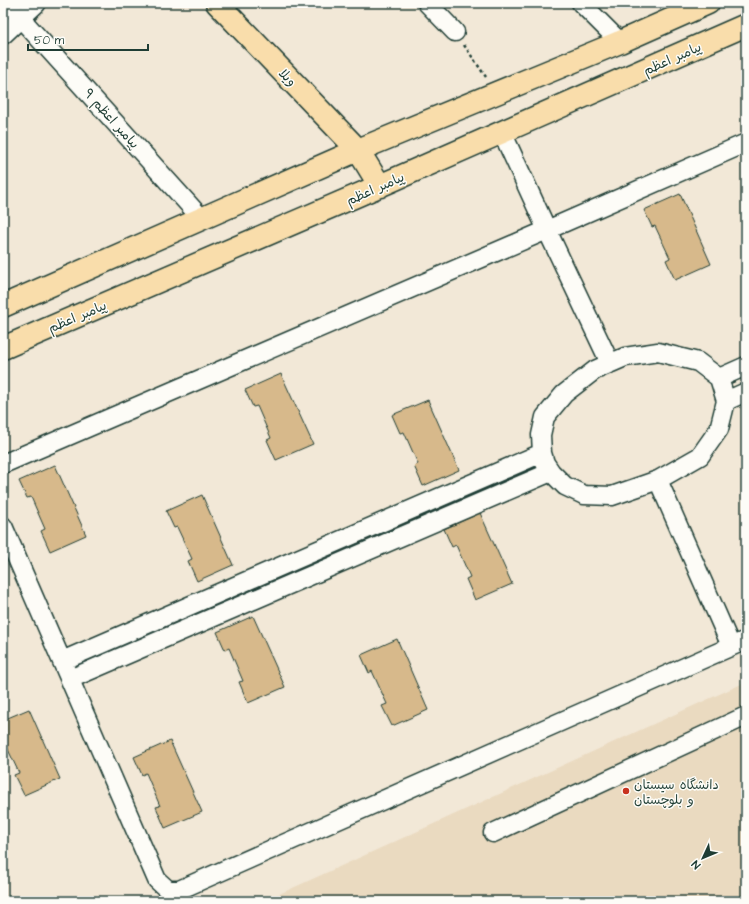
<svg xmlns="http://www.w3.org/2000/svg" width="749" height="904" font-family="'Architects Daughter','Playpen Sans Arabic',sans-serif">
<rect width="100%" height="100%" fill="#f2e8d7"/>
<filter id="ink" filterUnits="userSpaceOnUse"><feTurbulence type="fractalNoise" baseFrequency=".025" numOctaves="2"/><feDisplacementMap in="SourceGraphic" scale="8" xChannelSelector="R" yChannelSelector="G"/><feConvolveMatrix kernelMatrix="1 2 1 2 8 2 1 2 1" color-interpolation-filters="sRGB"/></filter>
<g filter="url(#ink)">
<path fill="#eadac0" d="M746 682V901H264Z"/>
<path fill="#d7b98b" stroke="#1f3d34" d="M680 194 711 264 675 280 666 260 670 258 655 226 652 227 644 210Z
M281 374 313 444 276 460 267 440 271 438 257 406 253 407 245 390Z
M428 400 459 470 423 486 414 466 418 464 404 432 400 433 392 415Z
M55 465 86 535 50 551 41 531 45 529 31 497 27 498 19 481Z
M202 495 233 565 197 581 188 561 192 559 177 527 174 528 166 511Z
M480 513 512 584 475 600 466 579 470 577 456 545 452 547 444 529Z
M253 616 285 687 248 703 239 682 243 681 229 648 225 650 217 632Z
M397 639 428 710 392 726 382 706 387 704 372 671 369 673 361 655Z
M29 709 60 779 24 795 14 775 19 773 4 741H3V720Z
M170 741 202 812 165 828 156 807 160 806 146 773 142 775 134 757Z"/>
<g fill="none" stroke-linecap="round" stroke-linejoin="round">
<defs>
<path id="minor" d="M7 3 202 219
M427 3 455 32
M581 3 620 42
M3 35 37 3
M502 132 547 230 610 363
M658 352 698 362 719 378 726 401 719 429 700 456 658 480 612 496 584 495 565 486 551 472 545 463 542 453 541 435 545 417 564 394 595 370 625 357Z
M719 378 746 366
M726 401 746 392
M3 464 547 230 746 143
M658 480 731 646
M3 526 157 880 168 890H179L746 640
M62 661 542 453
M70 679 551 472
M493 833 746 716"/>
<path id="major" d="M217 3 358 150 380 186
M3 306 358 150 620 42 708 3
M3 348 393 180 746 25"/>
</defs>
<use href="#minor" stroke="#1f3d34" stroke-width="21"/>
<use href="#major" stroke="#1f3d34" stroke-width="25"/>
<path stroke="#1f3d34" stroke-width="2.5" stroke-dasharray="3 3" stroke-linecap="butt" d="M464 45 486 77"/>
<use href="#minor" stroke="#fdfcf7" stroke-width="18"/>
<use href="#major" stroke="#f9ddab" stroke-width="22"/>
</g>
</g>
<circle fill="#c8321e" stroke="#fdfcf7" stroke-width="1.5" cx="626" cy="791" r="4"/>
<g text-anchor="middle" stroke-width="3" stroke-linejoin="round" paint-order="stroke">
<g font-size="13" fill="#1f3d34" stroke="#fdfcf7">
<text transform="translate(672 58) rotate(-24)" y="5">پیامبر اعظم</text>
<text transform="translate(288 77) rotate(46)" y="5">ویلا</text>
<text transform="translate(112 118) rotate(48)" y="5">پیامبر اعظم ۹</text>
<text transform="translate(375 188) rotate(-24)" y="5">پیامبر اعظم</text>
<text transform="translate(77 316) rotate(-23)" y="5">پیامبر اعظم</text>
</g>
<g font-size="13" fill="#1f3d34" stroke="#fdfcf7" text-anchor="start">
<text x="634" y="789">دانشگاه سیستان<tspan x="634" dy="15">و بلوچستان</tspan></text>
</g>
</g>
<rect width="749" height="904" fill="none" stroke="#fdfcf7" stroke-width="16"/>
<rect x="8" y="8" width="733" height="888" fill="none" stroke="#1f3d34" stroke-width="1.5" filter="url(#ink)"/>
<g transform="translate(703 858) rotate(226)" stroke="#fdfcf7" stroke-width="3" paint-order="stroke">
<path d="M0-3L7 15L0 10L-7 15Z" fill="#1f3d34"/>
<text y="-6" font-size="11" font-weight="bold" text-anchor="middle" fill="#1f3d34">N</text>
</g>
<path d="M28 44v6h120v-6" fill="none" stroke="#1f3d34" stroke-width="2"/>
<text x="34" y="44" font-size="12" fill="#1f3d34" stroke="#fdfcf7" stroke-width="3" paint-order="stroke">50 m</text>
</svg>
